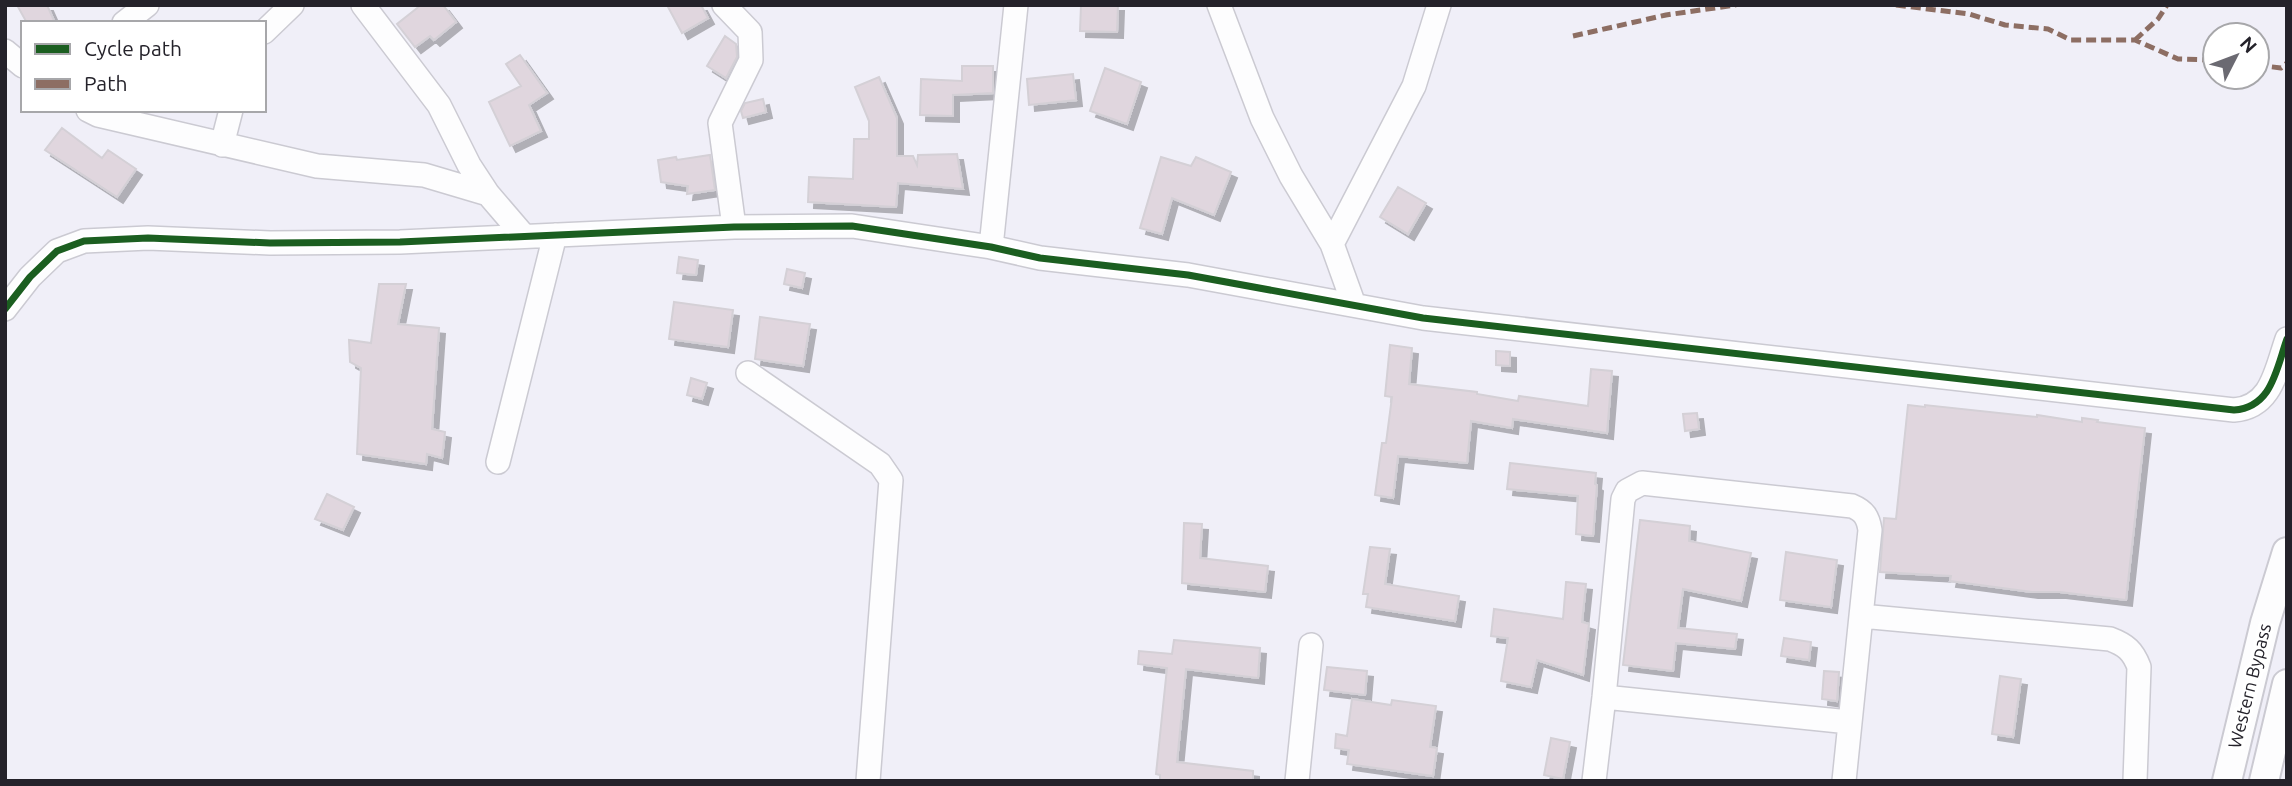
<svg xmlns="http://www.w3.org/2000/svg" width="2292" height="786" font-family="Ubuntu,sans-serif">
<defs>
<filter id="shadow"><feDropShadow dx="6" dy="6" stdDeviation="0" flood-color="#0004"/></filter>
</defs>
<rect width="100%" height="100%" fill="#f0eff8"/>
<path fill="#e0d6de" stroke="#d4d0d6" stroke-width="2" filter="url(#shadow)" d="M17 5H47L55 23H27Z
M421 5H443L456 22 434 40 430 36 415 47 397 24Z
M667 5H701L708 18 682 33Z
M1081 5H1118L1117 32 1080 31Z
M725 36 736 44 737 57 726 78 707 66Z
M520 55 547 93 529 105 541 131 510 146 489 102 521 86 506 64Z
M962 66H993V93L953 95V116L920 115 921 79 962 81Z
M1105 68 1141 82 1127 124 1090 111Z
M1073 74 1076 100 1029 105 1027 79Z
M879 77 897 118V156H913L917 165 918 155 957 154 963 189 898 183 896 207 808 202 809 177 853 179 854 139H869V121L855 87Z
M763 99 766 112 743 118 741 111 745 103Z
M62 128 102 158 108 150 136 169 117 197 45 150Z
M710 155 715 190 687 194 688 186 661 182 658 160 676 157 677 160Z
M1161 157 1191 166 1196 157 1231 172 1214 215 1172 198 1162 234 1140 228Z
M1398 187 1426 203 1408 234 1380 217Z
M679 257 698 260 696 275 677 273Z
M787 269 805 273 802 288 784 284Z
M379 284H406L398 324 439 328 432 429 445 432 442 458 427 454 426 464 357 454 361 368 350 362 349 340 371 343Z
M674 302 733 310 728 347 669 339Z
M760 317 810 324 803 366 755 359Z
M1390 345 1412 348 1409 384 1477 392V394L1518 401 1519 396 1588 406 1591 369 1612 371 1607 433 1513 419 1512 428 1471 421 1467 463 1398 456 1393 498 1375 495 1382 443H1386L1392 397 1385 396Z
M1496 351 1510 352V366L1496 365Z
M691 378 707 383 702 399 687 395Z
M1908 405 1925 407V405L2037 417V415L2082 422V418L2098 420 2097 422 2145 428 2126 600 2060 592H2032L1950 581 1951 576 1880 572 1884 518 1896 519Z
M1697 413 1699 429 1685 431 1683 414Z
M1510 463 1596 473 1595 484 1597 485 1593 536 1576 534 1578 496 1507 489Z
M327 494 354 507 343 530 315 519Z
M1640 520 1690 526 1689 541 1751 553 1741 601 1683 589 1678 628 1737 634 1735 649 1676 643 1673 671 1623 665Z
M1184 523 1202 524 1200 558 1268 566 1265 592 1182 583Z
M1370 547 1390 549 1385 584 1459 596 1455 621 1366 607 1368 594H1363Z
M1786 552 1837 560 1831 607 1780 600Z
M1566 582 1586 584 1582 622 1589 624 1583 675 1537 660 1531 687 1501 681 1508 638 1491 636 1494 609 1563 619Z
M1784 638 1811 642 1809 660 1781 656Z
M1174 640 1260 648 1258 678 1186 669 1177 762 1253 771V781H1160V775L1156 774 1167 668 1138 664 1139 651 1172 654Z
M1327 667 1367 671 1365 695 1324 690Z
M1824 671 1839 672 1837 701 1822 699Z
M2000 676 2021 679 2013 737 1992 734Z
M1352 699 1391 705 1392 700 1436 706 1430 747 1437 748 1433 776 1347 764 1349 750 1335 748 1336 734 1347 736Z
M1551 738 1570 742 1563 779 1544 775Z"/>
<g fill="none" stroke-linecap="round" stroke-linejoin="round">
<defs>
<path id="minor" d="M363 5 439 105 469 165 488 194
M724 5 750 32 751 60 720 123 734 227
M1219 5 1262 118 1291 176 1332 244 1354 305
M124 23 147 5
M264 32 292 5
M5 51 23 66
M88 110 98 115 317 166 424 175 488 194 524 236
M222 145 231 110
M1332 244 1414 86 1439 5
M991 247 1016 5
M5 309 30 277 57 251 84 241 148 238 270 243 400 242 734 227 852 226 991 247 1040 258 1188 275 1423 318 2234 410C2272 407 2276 370 2287 339
M748 373 880 464 891 480 868 781
M498 462 555 235
M1604 697 1849 722
M1297 781 1311 645
M1594 781 1604 697 1623 499 1627 491 1642 483 1852 506C1864 511 1868 517 1870 530L1861 616 2110 639C2126 645 2133 651 2139 667L2135 781
M1844 781 1861 616"/>
<path id="major" d="M2227 781 2265 623 2287 552
M2264 781 2287 684"/>
</defs>
<use href="#minor" stroke="#cbcad2" stroke-width="26"/>
<use href="#major" stroke="#cbcad2" stroke-width="32"/>
<use href="#minor" stroke="#fdfdfe" stroke-width="23"/>
<use href="#major" stroke="#fdfdfe" stroke-width="28"/>
<path stroke="#8d6e63" stroke-width="5" stroke-dasharray="10 5" stroke-linecap="butt" d="M1896 5 1969 14 2005 25 2048 29 2071 40H2135L2178 59 2215 60
M1573 36 1666 15 1736 5
M2135 40 2158 19 2167 5
M2257 65 2281 68 2287 63"/>
<defs>
<path id="cycleway" d="M5 309 30 277 57 251 84 241 148 238 270 243 400 242 734 227 852 226 991 247 1040 258 1188 275 1423 318 2234 410C2272 407 2276 370 2287 339"/>
</defs>
<use href="#cycleway" stroke="#fff" stroke-width="11"/>
<use href="#cycleway" stroke="#1b5e20" stroke-width="7"/>
</g>
<g text-anchor="middle" stroke-width="7" stroke-linejoin="round" paint-order="stroke">
<g font-size="18" fill="#24222a" stroke="#fff">
<text transform="translate(2250 686) rotate(-76)" y="6">Western Bypass</text>
</g>
</g>
<rect width="2292" height="786" fill="none" stroke="#24222a" stroke-width="14"/>
<rect x="21" y="21" width="245" height="91" fill="#ffffff" stroke="#a7a7aa" stroke-width="2"/>
<rect x="35" y="44" width="35" height="10" fill="#1b5e20" stroke="#a7a7aa" stroke-width="2"/>
<text x="84" y="56" font-size="21" fill="#24222a">Cycle path</text>
<rect x="35" y="79" width="35" height="10" fill="#8d6e63" stroke="#a7a7aa" stroke-width="2"/>
<text x="84" y="91" font-size="21" fill="#24222a">Path</text>
<g transform="translate(2236 56) rotate(48)"><circle r="33" fill="#ffffff" stroke="#a7a7aa" stroke-width="2"/>
<path d="M0-5L12 26L0 18L-12 26Z" fill="#6b6a72"/>
<text y="-10" font-size="19" font-weight="bold" text-anchor="middle" fill="#24222a">N</text>
</g>
</svg>
